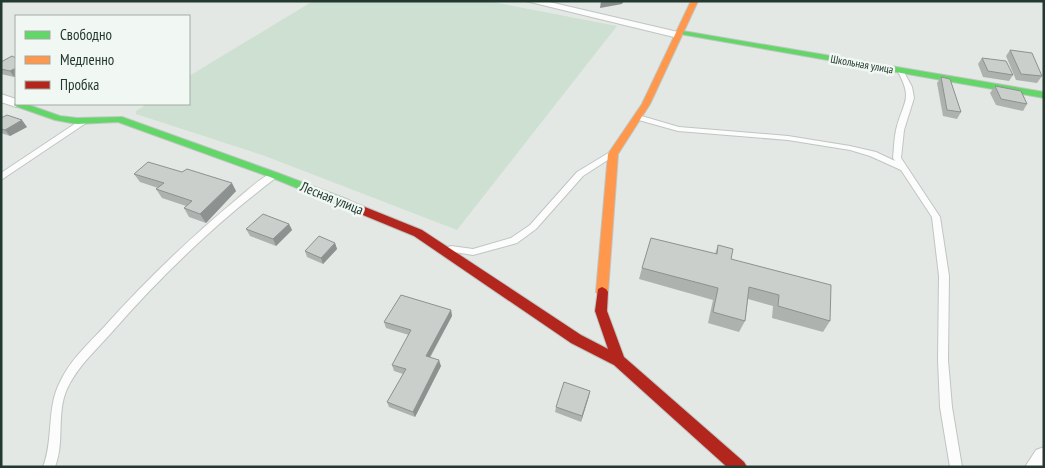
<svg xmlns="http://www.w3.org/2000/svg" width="1045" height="468" font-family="'PT Sans Narrow',sans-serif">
<rect width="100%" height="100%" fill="#e3e8e5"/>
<path fill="#cee0d1" d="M313 1H488L617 26 457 230 265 156 136 114V111L147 104H189V76Z"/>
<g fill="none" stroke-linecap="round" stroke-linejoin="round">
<defs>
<path id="lane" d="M900 68 903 70 912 87 914 98 904 130 901 158 940 217 949 276 948 360 952 407 962 467H950L940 407 938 360 939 276 932 217 901 170 870 156 850 150 788 140 678 131 635 119 634 117 638 115 679 127 788 136 850 146 876 152 895 161 893 158C894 149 894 139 896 130 903 101 914 100 897 70Z
M82 119H88L89 121 1 180V173Z
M610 152H613L617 154 583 176 536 229 517 243 473 255 448 251 447 249 448 247 451 246 473 249 511 238 530 225 577 172Z
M274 172 278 175 277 177C216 223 162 275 112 332 96 350 77 367 67 389 56 413 65 442 55 467H43C54 439 46 409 60 382 70 360 89 343 105 326 146 280 190 238 237 199 248 190 261 177 274 172Z"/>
<path id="street" d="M526 1H545L678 32 683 35 678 38Z
M1 94 16 99V104H22L16 107 1 102Z
M1044 447V467H1025L1036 450Z"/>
<path id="fast" d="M677 30 1044 92V98L680 34H677Z
M16 102V104H26L60 116 77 118 122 117 278 173 349 200 350 203 345 207 341 206 270 177 118 122 77 124 55 120 15 106 14 104Z"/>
<path id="slow" d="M691 1H698L650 104 618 154 608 292 606 295 602 297 598 295 596 292 608 154 642 104Z"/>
<path id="jam" d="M345 199 422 230 581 335 608 349 595 311 598 289 602 287 606 289 608 292 607 311 624 357 744 462 747 467H727L614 365 571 343 414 236 341 206 340 203Z"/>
</defs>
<use href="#lane" stroke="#c0c5c2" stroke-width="2"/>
<use href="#street" stroke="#c0c5c2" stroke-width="2"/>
<use href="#fast" stroke="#bfc5c2" stroke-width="2"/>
<use href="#slow" stroke="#bfc5c2" stroke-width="2"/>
<use href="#jam" stroke="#bfc5c2" stroke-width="2"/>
<use href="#lane" fill="#fbfcfb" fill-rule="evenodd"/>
<use href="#street" fill="#fbfcfb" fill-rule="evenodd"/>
<use href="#fast" fill="#63d668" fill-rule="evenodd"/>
<use href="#slow" fill="#ff974d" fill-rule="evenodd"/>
<use href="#jam" fill="#b3261e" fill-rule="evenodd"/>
</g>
<path fill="#aeb2af" d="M1010 50 1042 76 1037 83 1016 80 1006 56Z
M12 56 14 77 1 74V62Z
M982 58 1013 75 1009 81 983 77 978 64Z
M941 77 961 112 957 119 943 116 937 83Z
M995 86 1027 104 1023 111 996 105 990 93Z
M1 118 27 127 10 136 1 133Z
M134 174 236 191 206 223 189 217 184 208 186 206 162 198 156 189 158 188 140 182Z
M289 224 292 230 276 246 250 236 246 229Z
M335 243 337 249 323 264 307 257 305 251Z
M718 245 731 259 830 321 823 332 772 318 773 306 748 299 745 321 739 332 708 323 713 300 639 279 642 268 715 254Z
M451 310 452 316 430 358 441 366 415 417 389 407 387 402 403 374 394 371 392 365 409 335 386 328 384 322Z
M589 396 581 422 555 412 556 407Z"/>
<path fill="#8d918f" d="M601 1H624L622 4 600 8Z
M16 68V76L14 77 10 71Z
M22 120 27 127 10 136 5 130Z
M232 183 236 191 206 223 200 214Z
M289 224 292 230 276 246 273 239Z
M335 243 337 249 323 264 321 258Z
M451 310 452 316 427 362 426 356Z
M439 360 441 366 415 417 413 412Z
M590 391 589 396 581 422 582 416Z"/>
<path fill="#cacfcc" stroke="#8d918f" d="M1010 50 1032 53 1042 76 1021 74Z
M12 56 16 58V68L10 71 1 69V62Z
M982 58 1006 61 1013 75 988 71Z
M941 77 950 79 961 112 947 110Z
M995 86 1021 91 1027 104 1001 99Z
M7 115 22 120 5 130 1 129V118Z
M148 162 182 172 187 169 232 183 200 214 184 208 192 201 156 189 164 183 134 174Z
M263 214 289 224 273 239 246 229Z
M319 236 335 243 321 258 305 251Z
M651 238 717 254 718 245 733 249 731 259 831 285 830 321 778 306 779 295 749 287 745 321 713 312 718 288 642 268Z
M401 295 451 310 426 356 439 360 413 412 387 402 406 369 392 365 411 330 384 322Z
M564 382 590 391 582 416 556 407Z"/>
<g text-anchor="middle" stroke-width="5" stroke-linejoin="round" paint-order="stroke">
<g font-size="11" fill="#233930" stroke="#f1f7f3">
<text transform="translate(862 64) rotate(10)" y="4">Школьная улица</text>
</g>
<g font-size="14" fill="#233930" stroke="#f1f7f3">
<text transform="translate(332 198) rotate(22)" y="5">Лесная улица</text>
</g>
</g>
<rect width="1045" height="468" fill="none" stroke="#233930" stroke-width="5"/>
<rect x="15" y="15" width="175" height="90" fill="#f1f7f3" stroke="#9faba5"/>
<rect x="25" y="31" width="25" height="8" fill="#63d668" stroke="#9faba5"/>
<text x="60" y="40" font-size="15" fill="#233930">Свободно</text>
<rect x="25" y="56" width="25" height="8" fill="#ff974d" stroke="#9faba5"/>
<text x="60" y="65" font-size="15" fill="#233930">Медленно</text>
<rect x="25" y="81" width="25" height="8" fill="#b3261e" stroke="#9faba5"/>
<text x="60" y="90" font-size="15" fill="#233930">Пробка</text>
</svg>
